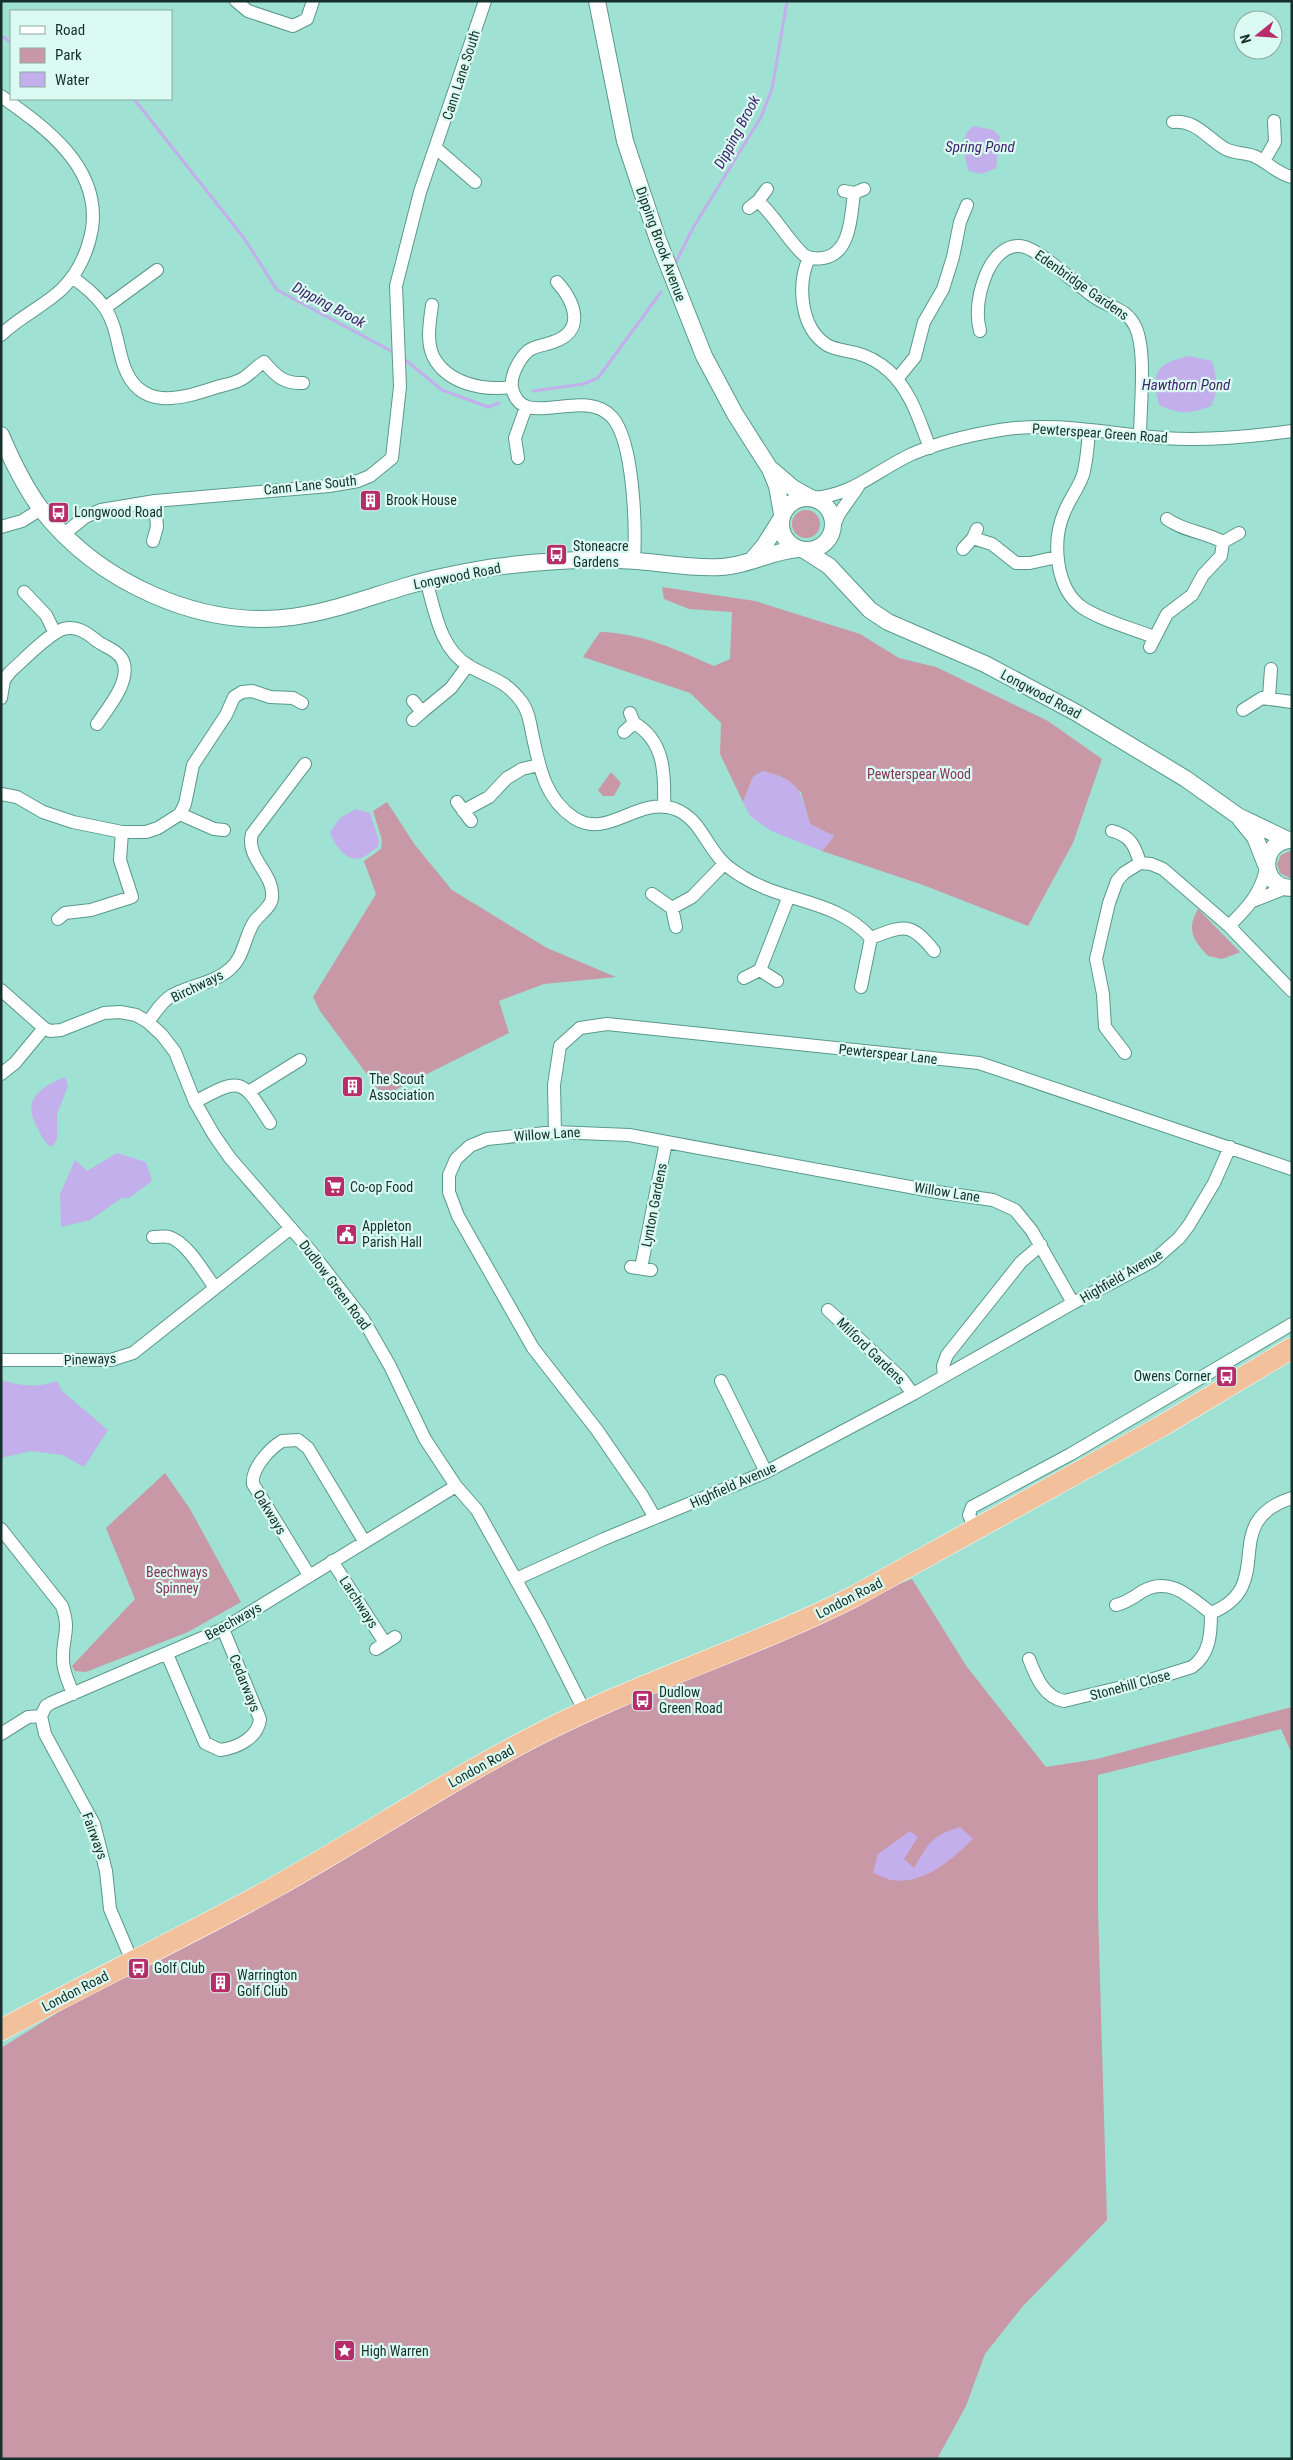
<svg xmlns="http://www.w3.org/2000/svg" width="1293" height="2460" font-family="'Roboto Condensed',sans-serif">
<rect width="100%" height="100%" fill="#9fe1d2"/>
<path fill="#c998a7" d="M792 524a14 14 0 1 1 28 0a14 14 0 1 1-28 0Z
M662 587 755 601 860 634 899 658 936 667 1048 721 1102 759 1073 843 1028 926 923 885 822 851 834 836 810 824 801 792 763 771 753 777 743 802 720 754 721 723 690 693 583 657 600 632C642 633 677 650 714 666L730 659 732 612 689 609 664 599Z
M611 772 621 783 614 796H603L598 790Z
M387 802 415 845 452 890 547 948 616 977 544 984 499 1001 509 1033 383 1096 320 1011 313 997 376 894 364 861 381 849 382 840 373 811Z
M1292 850V879L1280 873 1277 864 1281 855Z
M1198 909 1240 952H1241L1222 959 1208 956C1193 940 1186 930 1198 909Z
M165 1473 190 1509 241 1602 188 1632 86 1672 75 1671 72 1666 135 1599 106 1528Z
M912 1579 967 1667 1046 1767 1097 1759 1292 1707V1754L1281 1729 1098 1775V1911L1107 2220 1023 2306 985 2354 966 2406 937 2459H1V2048L169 1943 427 1797 799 1622Z"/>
<path fill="#c2afec" d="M973 126 993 130 1000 136 996 168 982 174 969 171C964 154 958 140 973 126Z
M1189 356 1212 361C1217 379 1219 390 1211 406 1189 414 1181 415 1159 405 1151 371 1156 364 1189 356Z
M763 771C800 780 800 790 810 824L834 836 822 851 771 831 750 816 743 802 753 777Z
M356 809 370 813 379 841 378 847C373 850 367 856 361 858 345 862 334 844 330 832L340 818Z
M65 1077 68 1086 57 1114V1140L52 1147C45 1143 42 1137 38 1129 21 1100 39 1088 65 1077Z
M117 1153 146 1162 152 1181 129 1198H122L90 1220 61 1227 60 1194 75 1160 87 1171Z
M1 1380C20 1386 38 1388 57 1381L62 1391 108 1430 84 1467 63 1455 31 1451 1 1458Z
M960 1827 973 1839C951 1860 924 1885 891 1880 886 1879 879 1875 873 1873L878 1854 910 1831 918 1837 904 1859 914 1868C929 1843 931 1836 960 1827Z"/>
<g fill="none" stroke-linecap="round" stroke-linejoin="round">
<path stroke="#c2afec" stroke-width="3" d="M1 36 11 42
M134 99 244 238 277 290 395 353
M676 262 693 228 761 117 772 89 787 1
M402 357 442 390 488 407 499 403
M533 391 583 384 598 378 661 292"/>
<defs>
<path id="minor" d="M236 1 248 11 293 26 307 19 313 1
M1 96C46 128 101 167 92 229 88 251 78 273 62 289 43 307 19 317 1 335
M1173 122C1196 120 1206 137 1224 148 1233 154 1244 152 1254 156 1268 162 1277 174 1292 177
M437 149 475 182
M1264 161 1275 142 1274 121
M844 191 854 193 864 189
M758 201C776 217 788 241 804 255 810 259 816 259 823 258 851 254 851 215 854 193
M749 208 758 201 767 189
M809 258C797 284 800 328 827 345 835 350 846 350 856 353 868 356 880 363 889 371 911 391 919 420 930 448
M72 277C84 286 96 295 105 308 117 326 117 346 124 366 140 411 180 399 214 388 223 385 232 384 240 380 249 376 255 367 264 362 276 376 284 384 303 383
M557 282C575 302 586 331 553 342 546 345 534 346 528 351 519 359 510 376 512 388 522 433 582 385 612 417 634 442 636 527 634 561
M432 305C430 321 426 340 433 356 447 384 484 391 512 387
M105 308 157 270
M980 331C975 311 979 291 987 272 994 257 1007 242 1025 247 1042 252 1079 287 1096 298 1111 308 1127 309 1135 326 1147 350 1140 408 1140 436
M897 379 915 357 924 322 943 289 953 257 960 222 967 205
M1089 430C1088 445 1087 460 1083 475 1078 489 1069 500 1064 513 1052 541 1055 589 1083 608 1103 621 1131 628 1154 637
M518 458 515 438 526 407
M813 498C854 495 877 470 912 454 940 442 970 435 1000 430 1054 421 1109 434 1163 438 1206 441 1249 437 1292 431
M1 527 22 521 41 509
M832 530 839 514 858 487
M64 534 85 517 101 510 155 501 329 486 358 481 370 476 392 458 400 387 396 286 420 192 485 1
M973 538 992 544 1016 563H1030L1057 557
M153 541 157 527 155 501
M1223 542 1239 533
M963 549 973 538 977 529
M426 580C435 610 439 648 469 666 491 679 504 679 521 701 528 710 530 722 532 733 539 765 544 798 574 818 608 840 637 796 675 809 701 819 706 847 725 864 730 869 737 873 743 877 785 903 836 899 871 938 904 925 911 922 934 951
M24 592 46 615 55 633
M1150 647 1167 614 1192 595 1203 575 1221 556 1223 542C1205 532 1183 531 1167 519
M1269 697 1271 669
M1 698 4 680 10 672C24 660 47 635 63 629 77 625 87 633 97 641 105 647 117 650 122 659 133 679 108 708 97 724
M1243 710 1262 698 1292 702
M422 712 451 688 468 665
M413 720 422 712 413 701
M634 723C665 741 665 774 664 807
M624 732 634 723 630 713
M1 794 17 797 43 812 73 822 122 832H146L158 828 180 814 185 804 193 765 226 715 234 697 242 692 252 691 270 697 293 698 302 703
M457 802 471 821
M463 811 489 797 507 778 522 769 539 765
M180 814 214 829 224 830
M1112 831C1130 835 1135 846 1140 863
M652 894 672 908 676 927
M1253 901 1286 888
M672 908 692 897 724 864
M58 919 65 913 91 910 132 897 120 860 122 832
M1229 926 1292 991
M760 970 789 896
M744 978 760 970 777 981
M861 987 871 938
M1 990 44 1028 50 1031 61 1030 104 1013 120 1012 136 1015 148 1022 162 1035 175 1052 195 1102 214 1135 230 1158 309 1249 363 1319 390 1366 425 1439 456 1486 477 1510 540 1623 585 1712
M148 1022C155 1013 161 1002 171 996 190 985 213 984 230 969 244 957 244 938 254 922 259 915 271 907 272 898 275 874 245 858 252 834L305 764
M1125 1053 1105 1027 1103 994 1096 959 1109 903 1117 881 1124 873 1140 863 1151 864 1163 869 1229 926C1247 908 1261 894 1266 868
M1 1074 15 1063 44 1028
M250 1091 300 1060
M195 1102C242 1076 242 1079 270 1123
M555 1132 554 1085 560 1046 580 1028 607 1024 979 1063 1292 1169
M153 1237C158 1237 164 1236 169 1237 186 1241 205 1274 215 1288
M631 1267 651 1270
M641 1268 666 1142
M828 1310 901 1378 913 1394
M1 1360H111L133 1353 291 1228
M944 1376 943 1366 947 1355 1021 1262 1041 1245
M721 1381 766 1472
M655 1518 643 1497 597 1430 533 1348 458 1216 449 1192V1175L456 1159 470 1146 487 1139 555 1132 629 1135 937 1192 993 1200 1015 1210 1032 1231 1073 1303
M1 1529 62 1606C71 1632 62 1636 63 1660 63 1672 69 1683 73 1694
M975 1529 969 1515 972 1507 1071 1454 1292 1324
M332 1561 385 1643
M309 1575 253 1484C251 1469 269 1449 282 1441L298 1440 308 1448 364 1541
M516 1579 604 1539 766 1472 913 1394 1073 1303 1153 1261 1179 1238 1189 1225 1214 1183 1230 1147
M1116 1605C1126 1603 1134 1597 1143 1591 1170 1576 1190 1597 1211 1613
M376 1649 395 1637
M167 1654 205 1743 220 1750C237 1748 258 1738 260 1719L223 1629
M1029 1659C1036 1677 1044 1697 1064 1701L1147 1681 1192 1667C1210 1654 1211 1634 1211 1613 1280 1585 1216 1522 1292 1498
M41 1716 45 1734 94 1824 106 1871 110 1909 132 1961
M1 1734 28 1717 41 1716 46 1706 51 1703 223 1629 456 1486"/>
<path id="tertiary" d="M597 1 625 141 658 240 704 356 735 414 770 469 777 486 782 514
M1 435C12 461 24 486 41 509 98 582 199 629 292 617 330 612 367 598 403 587 433 578 464 572 495 567 542 561 589 558 637 561 664 563 693 569 721 567 747 566 771 551 798 549
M772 470 793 488 811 498
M781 524a26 26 0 1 1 52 0a26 26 0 1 1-52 0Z
M804 550 829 566 870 610 888 622 985 664 1075 712 1186 779 1238 816 1288 840
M753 559 764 546 781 519
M1241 820 1255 837 1266 865
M1292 840C1259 840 1259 888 1292 888"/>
<path id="trunk" d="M1 2030C91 1981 185 1937 275 1887 363 1838 447 1781 537 1735 640 1682 752 1648 855 1596L1160 1427 1292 1348"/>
</defs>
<use href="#minor" stroke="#59998b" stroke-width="14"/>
<use href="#tertiary" stroke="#59998b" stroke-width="18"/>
<use href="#trunk" stroke="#fff" stroke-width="22"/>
<use href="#minor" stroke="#fff" stroke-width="12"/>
<use href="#tertiary" stroke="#fff" stroke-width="16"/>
<use href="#trunk" stroke="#f2c09b" stroke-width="21"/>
</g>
<defs>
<symbol id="building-square" viewBox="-11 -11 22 22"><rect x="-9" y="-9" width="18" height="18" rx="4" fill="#b62d6a" stroke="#dafaf2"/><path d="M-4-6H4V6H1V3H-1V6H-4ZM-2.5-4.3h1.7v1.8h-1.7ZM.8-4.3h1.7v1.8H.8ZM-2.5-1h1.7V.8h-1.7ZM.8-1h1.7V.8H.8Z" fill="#fff"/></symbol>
<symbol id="bus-square" viewBox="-11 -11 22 22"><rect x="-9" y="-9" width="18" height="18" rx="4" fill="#b62d6a" stroke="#dafaf2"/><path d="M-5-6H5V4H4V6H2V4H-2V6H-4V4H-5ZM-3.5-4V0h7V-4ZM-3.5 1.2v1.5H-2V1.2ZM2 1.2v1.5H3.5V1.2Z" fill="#fff"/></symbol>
<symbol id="supermarket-square" viewBox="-11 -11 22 22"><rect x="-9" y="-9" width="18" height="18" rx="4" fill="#b62d6a" stroke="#dafaf2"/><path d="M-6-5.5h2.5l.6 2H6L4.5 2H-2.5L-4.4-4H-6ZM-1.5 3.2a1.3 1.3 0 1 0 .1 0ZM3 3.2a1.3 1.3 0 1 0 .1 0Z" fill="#fff"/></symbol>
<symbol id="civic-square" viewBox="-11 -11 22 22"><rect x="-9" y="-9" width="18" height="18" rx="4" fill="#b62d6a" stroke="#dafaf2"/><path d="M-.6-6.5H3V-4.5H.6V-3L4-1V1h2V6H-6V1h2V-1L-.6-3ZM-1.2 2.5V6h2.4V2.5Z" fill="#fff"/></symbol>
<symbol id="sight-square" viewBox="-11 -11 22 22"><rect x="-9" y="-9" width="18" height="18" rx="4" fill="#b62d6a" stroke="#dafaf2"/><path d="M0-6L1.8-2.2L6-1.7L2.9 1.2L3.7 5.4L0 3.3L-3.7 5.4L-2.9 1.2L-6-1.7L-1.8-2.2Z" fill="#fff"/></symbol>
</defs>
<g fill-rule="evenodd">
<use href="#building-square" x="358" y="488" width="25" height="25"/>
<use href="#bus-square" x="46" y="500" width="25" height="25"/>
<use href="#bus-square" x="544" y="542" width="25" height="25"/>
<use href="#building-square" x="340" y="1074" width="25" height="25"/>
<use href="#supermarket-square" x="322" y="1174" width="25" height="25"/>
<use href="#civic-square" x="334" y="1222" width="25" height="25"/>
<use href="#bus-square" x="1214" y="1364" width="25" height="25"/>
<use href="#bus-square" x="630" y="1688" width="25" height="25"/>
<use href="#bus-square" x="126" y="1956" width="25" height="25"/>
<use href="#building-square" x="208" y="1970" width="25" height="25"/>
<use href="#sight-square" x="332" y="2338" width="25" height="25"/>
</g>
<g text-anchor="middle" stroke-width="4.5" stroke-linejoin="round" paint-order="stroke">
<g font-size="14" fill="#16312b" stroke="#dafaf2">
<text transform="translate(461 75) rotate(-72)" y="5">Cann Lane South</text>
<text transform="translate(661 244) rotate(70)" y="5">Dipping Brook Avenue</text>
<text transform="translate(1082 285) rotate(35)" y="5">Edenbridge Gardens</text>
<text transform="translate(1100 433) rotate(4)" y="5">Pewterspear Green Road</text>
<text transform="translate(310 485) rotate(-6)" y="5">Cann Lane South</text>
<text transform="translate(457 576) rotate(-11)" y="5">Longwood Road</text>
<text transform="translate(1041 694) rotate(28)" y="5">Longwood Road</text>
<text transform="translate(197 986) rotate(-26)" y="5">Birchways</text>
<text transform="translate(888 1054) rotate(6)" y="5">Pewterspear Lane</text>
<text transform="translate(547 1134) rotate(-4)" y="5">Willow Lane</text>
<text transform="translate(947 1192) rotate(9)" y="5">Willow Lane</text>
<text transform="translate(654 1205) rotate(-79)" y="5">Lynton Gardens</text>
<text transform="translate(1121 1276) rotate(-30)" y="5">Highfield Avenue</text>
<text transform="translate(335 1285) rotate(53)" y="5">Dudlow Green Road</text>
<text transform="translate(871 1351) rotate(44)" y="5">Milford Gardens</text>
<text transform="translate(90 1359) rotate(-2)" y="5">Pineways</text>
<text transform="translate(733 1485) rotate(-24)" y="5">Highfield Avenue</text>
<text transform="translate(270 1512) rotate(59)" y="5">Oakways</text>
<text transform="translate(849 1598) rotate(-27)" y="5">London Road</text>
<text transform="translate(359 1602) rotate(57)" y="5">Larchways</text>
<text transform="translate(233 1621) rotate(-29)" y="5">Beechways</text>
<text transform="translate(245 1683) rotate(68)" y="5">Cedarways</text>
<text transform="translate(1130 1685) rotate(-15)" y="5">Stonehill Close</text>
<text transform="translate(481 1766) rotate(-29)" y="5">London Road</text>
<text transform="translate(95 1836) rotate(70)" y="5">Fairways</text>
<text transform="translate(75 1991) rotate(-27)" y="5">London Road</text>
</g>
<g font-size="14" fill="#16312b" stroke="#dafaf2" text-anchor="start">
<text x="386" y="505">Brook House</text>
<text x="74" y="517">Longwood Road</text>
<text x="573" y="551">Stoneacre<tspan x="573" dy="16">Gardens</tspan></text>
<text x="369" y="1084">The Scout<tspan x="369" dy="16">Association</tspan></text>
<text x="350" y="1192">Co-op Food</text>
<text x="362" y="1231">Appleton<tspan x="362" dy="16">Parish Hall</tspan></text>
<text x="1211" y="1381" text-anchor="end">Owens Corner</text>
<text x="659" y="1697">Dudlow<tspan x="659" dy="16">Green Road</tspan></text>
<text x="154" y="1973">Golf Club</text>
<text x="237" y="1980">Warrington<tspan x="237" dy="16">Golf Club</tspan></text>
<text x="361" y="2356">High Warren</text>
</g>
<g font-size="14" fill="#883556" stroke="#dafaf2">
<text x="919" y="779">Pewterspear Wood</text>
<text x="177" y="1577">Beechways<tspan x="177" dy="16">Spinney</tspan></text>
</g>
<g font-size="15" font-style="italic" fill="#42256c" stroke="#dafaf2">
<text transform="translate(737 132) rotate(-62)" y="5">Dipping Brook</text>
<text x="980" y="152">Spring Pond</text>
<text transform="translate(329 305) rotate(28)" y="5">Dipping Brook</text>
<text x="1186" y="390">Hawthorn Pond</text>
</g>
</g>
<rect width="1293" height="2460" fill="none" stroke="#16312b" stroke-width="5"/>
<rect x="10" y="10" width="162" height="90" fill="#dafaf2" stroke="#8caaa2"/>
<rect x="20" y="26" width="25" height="8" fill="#ffffff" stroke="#8caaa2"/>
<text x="55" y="35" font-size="15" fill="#16312b">Road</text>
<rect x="20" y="48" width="25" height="15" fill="#c998a7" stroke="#8caaa2"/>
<text x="55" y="60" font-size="15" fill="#16312b">Park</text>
<rect x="20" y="72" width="25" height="15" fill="#c2afec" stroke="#8caaa2"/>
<text x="55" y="85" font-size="15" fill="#16312b">Water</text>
<g transform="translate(1258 35) rotate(253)"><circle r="24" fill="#dafaf2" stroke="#8caaa2"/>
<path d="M0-4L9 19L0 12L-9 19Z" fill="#b62d6a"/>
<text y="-8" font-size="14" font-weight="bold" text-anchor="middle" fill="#16312b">N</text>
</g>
</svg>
